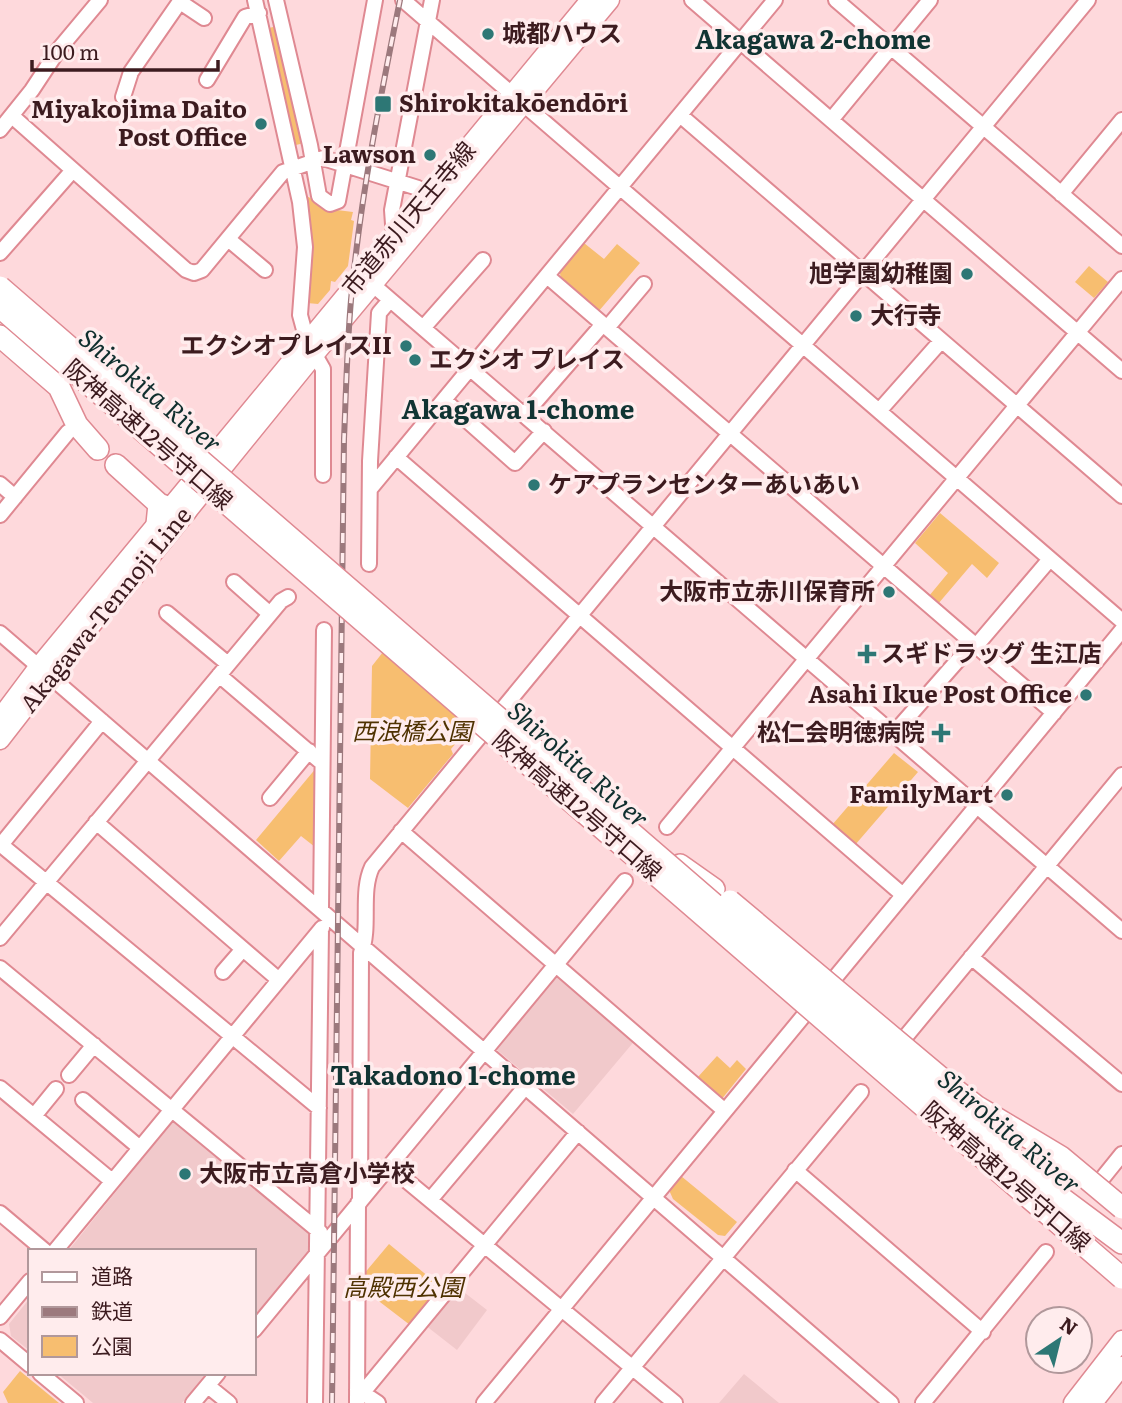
<svg xmlns="http://www.w3.org/2000/svg" width="1122" height="1403" font-family="Literata,'Noto Sans JP',serif">
<rect width="100%" height="100%" fill="#fed9dc"/>
<path fill="#f1c9cb" d="M557 975 637 1038 573 1114 496 1049Z
M174 1120 306 1227 311 1237 310 1248 254 1316V1251H68Z
M456 1286 487 1310 457 1350 425 1325Z
M30 1298V1351L11 1336 9 1324Z
M57 1373H206L182 1403H93Z
M744 1374 779 1403H719Z"/>
<path fill="#f7be70" d="M277 26 304 143 296 145 269 28Z
M305 195 329 209 353 212 351 220 354 221 348 266 335 282 331 281 330 290 318 304 307 303Z
M584 243 604 259 617 244 640 263 598 312 561 280 560 273Z
M1089 266 1108 282 1094 298 1075 282Z
M940 513 999 563 987 578 972 564 938 604 929 596 948 573 915 543Z
M383 652 469 728 451 749 453 754 408 808 370 779 372 666Z
M894 753 918 772 855 845 832 825Z
M317 767 315 847 301 836 279 861 256 840Z
M717 1056 730 1068 737 1060 746 1069 721 1100 697 1078Z
M681 1176 737 1222 725 1236 718 1235 673 1199 669 1190Z
M389 1244 441 1287 410 1325 363 1289V1275Z
M20 1371 59 1403H8L3 1392Z"/>
<g fill="none" stroke-linecap="round" stroke-linejoin="round">
<defs>
<path id="minor" d="M255 0 300 202 305 247 300 315 307 341 323 369V475
M276 0 310 145 319 196 330 204 338 201 375 0
M403 0 1122 621
M692 0 1122 371
M836 0 1122 246
M180 2 204 18
M207 80 245 17 259 13
M123 97 131 72 181 0
M680 115 1122 496
M12 116 186 270 194 273 202 270 283 172 323 158 418 188
M831 120 930 0
M0 130 32 90 59 49 100 0
M1061 194 1122 120
M394 238 392 210 432 0
M228 239 265 270
M0 253 73 170
M547 276 1054 713
M365 278 1122 931
M423 328 483 260
M607 328 644 284
M444 400 515 463 544 431
M879 411 941 341
M524 415 603 324
M396 457 903 895
M0 484 15 497
M370 489 775 0
M0 515 68 432
M369 564 370 461 379 313 390 300
M234 582 270 614
M167 613 228 664
M0 633 891 1403
M976 646 1050 559
M219 675 322 763
M894 733 973 643
M270 798 309 751
M96 822 279 980
M667 827 1122 279
M401 831 725 1111
M0 844 319 1108
M0 846 102 721
M321 909 324 630
M0 938 281 601 288 597
M971 957 1122 1084
M0 968 320 1232
M223 972 243 949
M907 1035 1122 775
M69 1075 94 1045
M0 1088 112 1181
M83 1100 140 1148
M34 1116 56 1089
M389 1166 675 1403
M795 1170 983 1332
M1101 1180 1122 1154
M430 1200 526 1086
M360 1202 361 953C371 926 360 893 372 867L1088 0
M0 1213 45 1251
M55 1251 322 928
M0 1317 30 1281
M254 1330 625 881
M0 1340 30 1365
M40 1373 76 1403
M208 1386 229 1403
M357 1389 378 1403
M364 1391 578 1132
M193 1403 218 1373
M315 1403 321 929
M357 1403 358 1203
M484 1403 1122 630
M603 1403 861 1092
M923 1403 1046 1252"/>
<path id="major" d="M0 718 39 666 590 0
M0 740 63 659 105 609 117 598 315 354 610 0
M1073 1403 1122 1340
M1093 1403 1122 1366"/>
<path id="highway" d="M0 336 59 387 77 425 98 449
M116 465 159 504 157 524
M159 504 180 512 186 511
M680 865 714 889
M1048 1188 1122 1243"/>
</defs>
<use href="#minor" stroke="#df8992" stroke-width="18"/>
<use href="#major" stroke="#df8992" stroke-width="21"/>
<use href="#highway" stroke="#df8992" stroke-width="24"/>
<use href="#minor" stroke="#fff" stroke-width="14"/>
<use href="#major" stroke="#fff" stroke-width="18"/>
<use href="#highway" stroke="#fff" stroke-width="21"/>
<defs>
<path id="rail" d="M332 1403 344 439C346 393 347 346 351 300 360 199 380 99 400 0"/>
</defs>
<use href="#rail" stroke="#9c797d" stroke-width="6"/>
<use href="#rail" stroke="#ffeced" stroke-width="3.5" stroke-dasharray="10" stroke-linecap="butt"/>
<defs>
<path id="highway-bridge" d="M0 287 797 976 1048 1188
M0 307 1122 1278
M730 901 953 1088 976 1106 1061 1157 1122 1208"/>
</defs>
<use href="#highway-bridge" stroke="#df8992" stroke-width="24" stroke-linecap="butt"/>
<use href="#highway-bridge" stroke="#fff" stroke-width="21"/>
</g>
<g fill="#2d7775" stroke="#ffeced" stroke-width="2.5">
<circle cx="488" cy="34" r="7"/>
<rect x="374" y="95" width="18" height="18" rx="3.5"/>
<circle cx="261" cy="124" r="7"/>
<circle cx="430" cy="155" r="7"/>
<circle cx="967" cy="274" r="7"/>
<circle cx="856" cy="316" r="7"/>
<circle cx="406" cy="346" r="7"/>
<circle cx="415" cy="360" r="7"/>
<circle cx="534" cy="485" r="7"/>
<circle cx="889" cy="592" r="7"/>
<path d="M863.5 643.5h7v7h7v7h-7v7h-7v-7h-7v-7h7z"/>
<circle cx="1086" cy="695" r="7"/>
<path d="M937.5 722.5h7v7h7v7h-7v7h-7v-7h-7v-7h7z"/>
<circle cx="1007" cy="795" r="7"/>
<circle cx="185" cy="1174" r="7"/>
</g>
<g text-anchor="middle" stroke-width="7" stroke-linejoin="round" paint-order="stroke">
<g font-size="24" font-weight="bold" fill="#3c1b1f" stroke="#ffeced" text-anchor="end">
<text x="502" y="42" text-anchor="start">城都ハウス</text>
<text x="399" y="112" text-anchor="start">Shirokitakōendōri</text>
<text x="247" y="118">Miyakojima Daito<tspan x="247" dy="28">Post Office</tspan></text>
<text x="416" y="163">Lawson</text>
<text x="953" y="282">旭学園幼稚園</text>
<text x="870" y="324" text-anchor="start">大行寺</text>
<text x="392" y="354">エクシオプレイスII</text>
<text x="429" y="368" text-anchor="start">エクシオ プレイス</text>
<text x="548" y="493" text-anchor="start">ケアプランセンターあいあい</text>
<text x="875" y="600">大阪市立赤川保育所</text>
<text x="881" y="662" text-anchor="start">スギドラッグ 生江店</text>
<text x="1072" y="703">Asahi Ikue Post Office</text>
<text x="925" y="741">松仁会明徳病院</text>
<text x="993" y="803">FamilyMart</text>
<text x="199" y="1182" text-anchor="start">大阪市立高倉小学校</text>
</g>
<g font-size="24" fill="#3c1b1f" stroke="#ffeced">
<text transform="translate(409 219) rotate(-50)" y="8">市道赤川天王寺線</text>
<text transform="translate(148 435) rotate(41)" y="8">阪神高速12号守口線</text>
<text transform="translate(106 610) rotate(-51)" y="8">Akagawa-Tennoji Line</text>
<text transform="translate(577 806) rotate(41)" y="8">阪神高速12号守口線</text>
<text transform="translate(1006 1177) rotate(41)" y="8">阪神高速12号守口線</text>
</g>
<g font-size="24" font-style="italic" fill="#4f3201" stroke="#ffeced">
<text x="412" y="740">西浪橋公園</text>
<text x="403" y="1296">高殿西公園</text>
</g>
<g font-size="26" font-weight="bold" fill="#113433" stroke="#ffeced">
<text x="813" y="49">Akagawa 2-chome</text>
<text x="518" y="419">Akagawa 1-chome</text>
<text x="453" y="1085">Takadono 1-chome</text>
</g>
<g font-size="26" font-style="italic" fill="#102f2e" stroke="#ffeced">
<text transform="translate(150 391) rotate(40)" y="9">Shirokita River</text>
<text transform="translate(578 765) rotate(41)" y="9">Shirokita River</text>
<text transform="translate(1009 1132) rotate(40)" y="9">Shirokita River</text>
</g>
</g>
<rect x="28" y="1249" width="228" height="126" fill="#ffeced" stroke="#b1989b" stroke-width="2"/>
<rect x="42" y="1272" width="35" height="10" fill="#ffffff" stroke="#b1989b" stroke-width="2"/>
<text x="91" y="1284" font-size="21" fill="#3c1b1f">道路</text>
<rect x="42" y="1307" width="35" height="10" fill="#9c797d" stroke="#b1989b" stroke-width="2"/>
<text x="91" y="1319" font-size="21" fill="#3c1b1f">鉄道</text>
<rect x="42" y="1336" width="35" height="21" fill="#f7be70" stroke="#b1989b" stroke-width="2"/>
<text x="91" y="1354" font-size="21" fill="#3c1b1f">公園</text>
<g transform="translate(1059 1340) rotate(35)"><circle r="33" fill="#ffeced" stroke="#b1989b" stroke-width="2"/>
<path d="M0-5L12 26L0 18L-12 26Z" fill="#2d7775"/>
<text y="-10" font-size="19" font-weight="bold" text-anchor="middle" fill="#3c1b1f">N</text>
</g>
<path d="M32 60v10h186v-10" fill="none" stroke="#3c1b1f" stroke-width="3.5"/>
<text x="42" y="60" font-size="21" fill="#3c1b1f" stroke="#ffeced" stroke-width="5" paint-order="stroke">100 m</text>
</svg>
